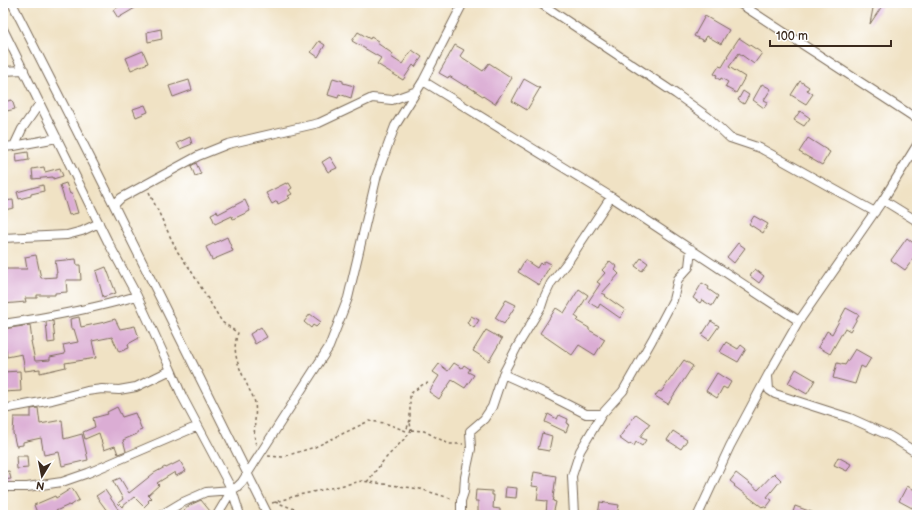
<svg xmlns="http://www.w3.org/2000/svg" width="920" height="518" font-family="'Balsamiq Sans',sans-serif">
<rect width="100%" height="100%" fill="#fff"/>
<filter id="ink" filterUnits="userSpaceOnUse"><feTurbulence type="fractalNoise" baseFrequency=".025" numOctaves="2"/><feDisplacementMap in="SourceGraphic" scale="8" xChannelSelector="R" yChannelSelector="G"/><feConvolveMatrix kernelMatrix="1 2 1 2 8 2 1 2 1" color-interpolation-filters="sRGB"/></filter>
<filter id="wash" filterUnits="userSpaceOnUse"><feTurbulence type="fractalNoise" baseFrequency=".012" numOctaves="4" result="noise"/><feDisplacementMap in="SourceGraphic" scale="16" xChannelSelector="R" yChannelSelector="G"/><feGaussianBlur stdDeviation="0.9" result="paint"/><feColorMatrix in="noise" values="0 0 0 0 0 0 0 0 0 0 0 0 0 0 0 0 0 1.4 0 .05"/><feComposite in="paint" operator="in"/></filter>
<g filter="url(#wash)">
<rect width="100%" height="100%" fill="#f0e2c4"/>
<g id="blocks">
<path fill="#dbadd4" d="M125 3H132L135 8 118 18 113 10Z
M874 3H884L870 24Z
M705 16 729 30 721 44 707 36 704 41 694 36Z
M161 29 162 39 148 42 147 32Z
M358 32 370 39 371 37 378 41 377 43 393 54 391 57 402 64 412 50 422 57 415 67 413 65 403 80 377 64 381 58 352 41Z
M739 38 762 53 754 64 739 53 729 67 745 77 736 93 725 87 728 82 721 78 720 80 716 77 717 75 714 74 719 66 722 67 728 57 727 56Z
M319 41 325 45 318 57 311 52Z
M455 45 464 50 460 56 483 71 489 63 512 78 495 104 466 85 465 86 449 76 448 78 439 73Z
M143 51 148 63 131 70 126 58Z
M333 78 343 81V83L354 86 351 98 339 94 338 98 328 95Z
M524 79 540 88 527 110 512 101Z
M189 80 192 90 173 97 169 86Z
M800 81 809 87 807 90 813 94 806 104 791 95Z
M762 84 771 89 764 100 768 102 764 108 753 100Z
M743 91 749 95 744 104 738 100Z
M12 100 15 109 3 112V102Z
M145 105 148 112 136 117 133 109Z
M800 111 810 118 804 126 794 120Z
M190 137 192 144 180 149 177 143Z
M808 138 830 152 822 165 799 152Z
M28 152 29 160 17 162 16 154Z
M330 157 337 168 328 172 322 162Z
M196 163 201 174 195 176 191 166Z
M44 167 45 172 60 168 63 176 53 179V177L33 179 32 169Z
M66 183 70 194 72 193 78 213 69 215 60 185Z
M286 183V184L289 183 292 188 289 190 292 194 288 196 290 198 278 204 277 201 272 204 266 193Z
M43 185 44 191 31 194V196L19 199 17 192Z
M13 200 14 208 4 210 3 201Z
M245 200 250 211 233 219 232 216 215 224 211 214 217 211 218 214Z
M754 216 768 224 763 233 749 224Z
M227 237 233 251 212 260 206 247Z
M907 238 917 246V254L905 270 891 260Z
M738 243 745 248 734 263 727 257Z
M36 255 41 278 56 277V273H57L55 261 76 259 77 265H80L81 280H66L67 292 55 293V295H37V298H25L26 302 3 304V269H27L25 257Z
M641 258 648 263 642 271 635 266Z
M525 260 537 268 540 263 542 265 545 261 551 264 539 285 518 272Z
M610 261 617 267 615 270 619 274 602 293 606 295 605 296 625 310 620 318 600 304 598 308 588 302 600 284 597 282 605 273 602 270Z
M106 267 116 293 103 297 96 271Z
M755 269 764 276 759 283 750 276Z
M702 283 709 287 708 289 718 296 712 306 702 300 700 303 693 298Z
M579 289 588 295 575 316 579 319 577 321 589 328V330L605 339 595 355 579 345 572 355 540 333 556 308 564 313Z
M506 300 516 305 504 324 495 318Z
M846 308 859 315 850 331 845 328 830 354 818 347 827 331 832 334Z
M310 314 321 322 316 327 313 325 311 328 304 322Z
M471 316 479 320 474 328 467 323Z
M79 317 81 327 105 322 115 319 120 329 135 326 139 338 128 344 129 348 119 352 112 337 92 341 96 358 65 363 66 367 40 373V369L25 371 22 354 7 357 3 329 30 325 32 341H31L35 361 50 360V357L65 354 63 345 78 342 74 329H71L70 319Z
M53 321 55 342 48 343 46 322Z
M711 321 719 326 709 340 702 335Z
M261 327 267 337 255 344 250 334Z
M486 330 502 339 489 361 473 351Z
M726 342 738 349 741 345 746 349 738 362 720 352Z
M855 349 871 358 865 368 861 366 855 384 833 378 837 363 845 365Z
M684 360 693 366 668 404 655 396 659 391 661 392Z
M454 363 462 368 464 365 470 369 468 372 474 375 465 388 452 380 439 399 429 392 439 376 433 372 439 364 448 371Z
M796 369 815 380 807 394 788 383Z
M20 371 21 391 3 392V372Z
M717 373 731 382 727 389 723 387 717 398 706 391Z
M117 407 122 417 135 413 142 430 137 432V434L123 440 126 451 118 454 115 446 104 450 99 433 85 439 83 432 95 427 93 418 108 414 107 412Z
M38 408 40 424 62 420 64 439 82 434 88 460 62 466 59 452 44 455 41 438 27 441 23 442V445L16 446 13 433 14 417H31V409Z
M548 414 557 419 559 415 568 419 567 423 569 424 566 432 545 422Z
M636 414 650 424 640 437 646 440 642 446 636 442 634 446 630 443 629 445 619 438Z
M673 431 687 440 681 449 667 440Z
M542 433 552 436 549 451 538 449Z
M16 456H27L28 468 17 469Z
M838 457 851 464 847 471 834 465Z
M180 461 186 471 176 476 175 472 157 483 159 485 148 495 151 498 148 501 149 502 144 507 134 497 122 507 118 503 123 499 113 481 120 478 129 493 154 473 165 467 166 468Z
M9 471 11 479 3 480V472Z
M534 472 556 476 553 498H554L553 501 556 502 553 515H546L547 501 537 500 539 487 532 486Z
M736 473 758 490 774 473 781 480 767 497 772 500 766 508 763 506 762 507 734 486 735 485 730 481Z
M907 486 917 491V504L915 503 912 508 899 501Z
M506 487 517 488 516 498 505 497Z
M72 488 79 500 70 506 69 505 47 515H38L34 505 55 496 56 498Z
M105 490 122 515H110L102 504 96 496Z
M476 490 492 491V495H494L493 508 500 509V515H478V501H475Z
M201 500 210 511 204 515H178L190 505Z
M600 502 619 505 617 515H598Z
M795 506 817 514V515H792Z"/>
</g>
</g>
<g filter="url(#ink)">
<use href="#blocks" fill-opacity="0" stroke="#7a6a58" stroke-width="1"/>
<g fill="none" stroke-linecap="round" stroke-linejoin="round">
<defs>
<path id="street" d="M12 3 96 169 268 515
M540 3 676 94 708 117 730 138 760 148 875 212
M739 3 917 119
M3 29 108 242 137 296 171 370 182 396 232 490 240 515
M3 71 24 70
M423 81 613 198 799 321
M14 146 57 138
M3 147 14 146 22 129 40 103
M883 200 917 221
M114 205 121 198 198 156 228 144 319 123 372 98 392 100 417 91
M3 238 67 235 82 231 99 223
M3 324C49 317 93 309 137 296
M503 374 543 392 586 414H602L623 391 652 340 673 300 678 279 689 267 691 249
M768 376 769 390 775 394 850 418 890 436 917 453
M3 409 52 400 87 391 102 389 119 390 136 387 171 370
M3 487H27L62 482 88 473 198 426
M161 515 181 503 206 492 232 490
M217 515 232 490 237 487 242 482 329 347 348 298 377 175 395 126 423 81 463 3
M461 515V501L464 492 465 477 471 449 470 431 484 419 492 407 503 374 518 345 541 307 544 298 551 283 569 260 611 197
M574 515 572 476 580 451 602 414
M698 515 730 446 768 375 799 321 883 200 917 145"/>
</defs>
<use href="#street" stroke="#7a6a58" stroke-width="10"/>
<path stroke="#7a6a58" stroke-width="1.5" stroke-dasharray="3 3" stroke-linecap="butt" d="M149 192 177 251 190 269 222 322 238 333C230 353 241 371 249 389 251 393 254 398 255 403 257 417 252 431 256 445
M411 430 424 431 449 444H463
M268 456 282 457 315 447 369 421 385 423 406 431 410 420V394L422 385 428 383
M367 482 384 460 408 435 411 430 410 422
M275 502 311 515
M272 503 299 495 362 481 420 489 453 499
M313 515H330"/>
<use href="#street" stroke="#fff" stroke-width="8"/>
</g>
</g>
<rect width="920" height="518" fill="none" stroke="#fff" stroke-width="16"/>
<g transform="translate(42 476) rotate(190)" stroke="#ffffff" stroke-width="3" paint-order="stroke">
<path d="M0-3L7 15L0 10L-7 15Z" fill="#3b2a1e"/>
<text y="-6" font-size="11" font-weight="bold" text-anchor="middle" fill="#3b2a1e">N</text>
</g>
<path d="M770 40v6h121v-6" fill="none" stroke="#3b2a1e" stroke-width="2"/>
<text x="776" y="40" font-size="12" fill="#3b2a1e" stroke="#ffffff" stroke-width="3" paint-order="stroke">100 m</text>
</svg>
